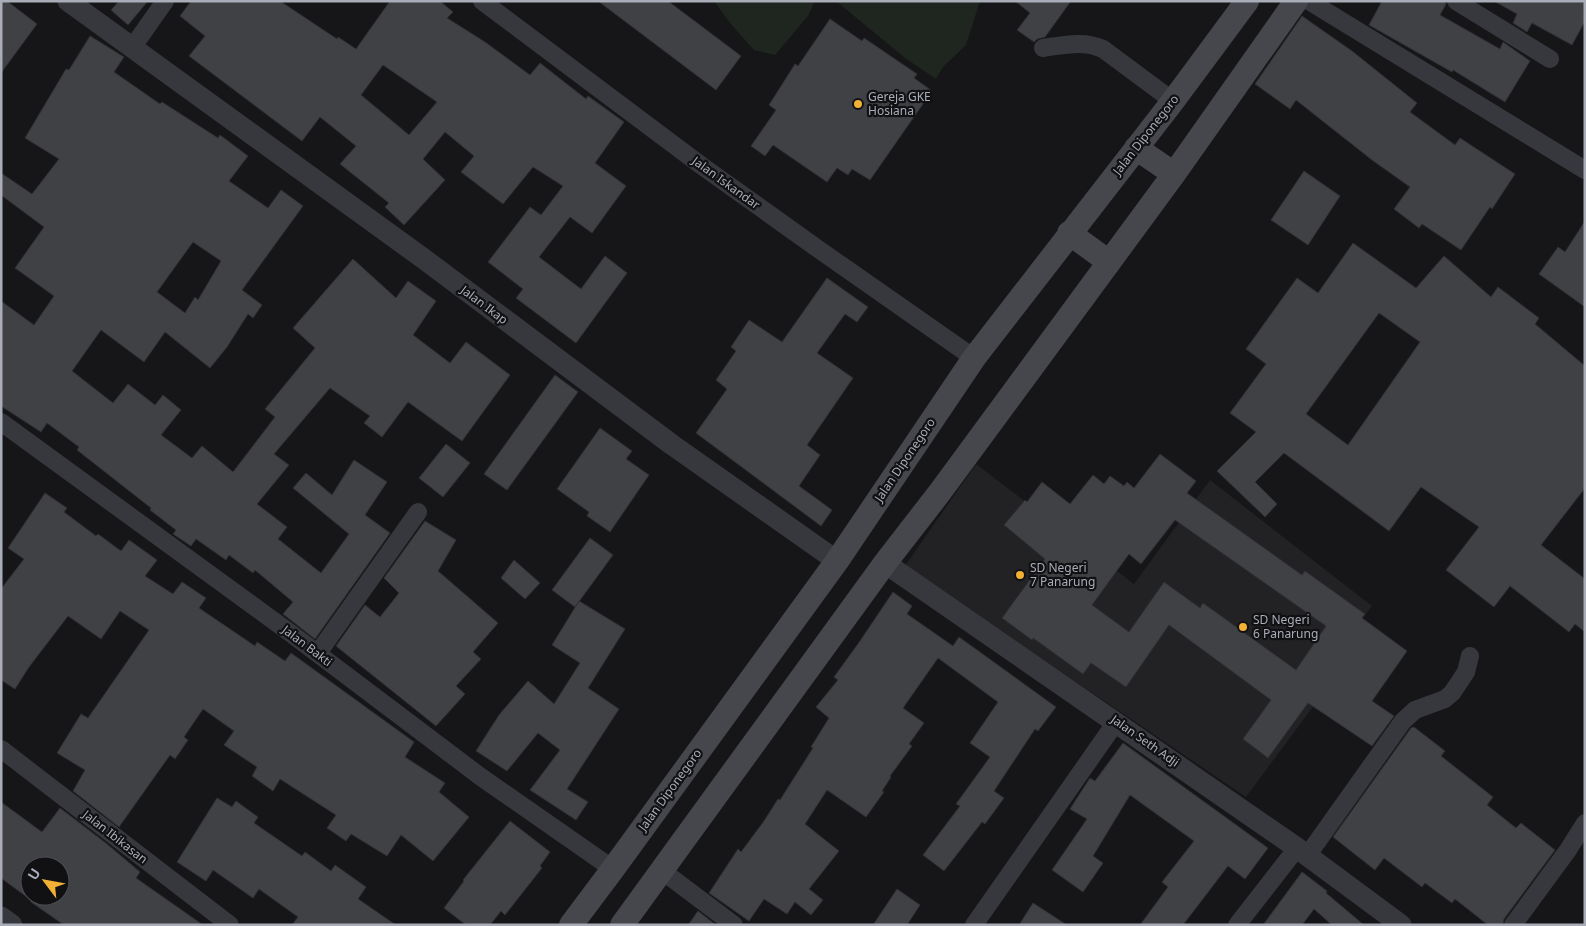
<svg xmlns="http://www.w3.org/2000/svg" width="1586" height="926" font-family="'Noto Sans',sans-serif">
<rect width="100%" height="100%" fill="#161618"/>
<path fill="#222225" d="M976 464 1134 584 1210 480 1372 606 1340 648 1350 657 1246 797 905 566Z"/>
<path fill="#1e261f" d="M714 1H815L808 16 775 55 754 50 730 23Z
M836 1H980L966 45 943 67 936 79 905 58Z"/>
<path fill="#404145" stroke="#303034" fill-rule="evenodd" d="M1 1H7L37 24 1 73Z
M119 1H148L128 25 111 10Z
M191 1H280L337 39 338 37 356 49 390 1H440L453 12 447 18 485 42 530 75 540 63 586 99 588 96 624 122 595 163 626 186 592 233 570 217 539 257 581 289 605 256 627 273 576 343 516 298 523 289 488 262 530 207 541 215 563 186 533 167 503 204 461 172 474 156 445 132 423 159 445 180 404 225 385 207 389 203 340 164 356 146 320 117 302 141 189 56 205 36 180 16ZM383 65 437 102 409 135 361 95Z
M598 1H668L741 56 716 90Z
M1015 1H1071L1045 37 1037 39 1034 42 1017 30 1030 13Z
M1382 1H1445L1446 4 1440 15 1500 49 1503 42 1530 61 1505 102 1453 70 1452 72 1369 25Z
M1494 1H1585V21L1572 45 1532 23 1527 32 1513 23 1517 14Z
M1302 16 1352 51 1417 103 1410 112 1455 145 1460 138 1515 174 1492 209 1490 207 1461 250 1422 224 1419 228 1394 209 1410 187 1372 160 1296 100 1290 109 1255 84Z
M830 19 862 41 864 38 917 74 914 78 932 91 870 180 852 169 848 175 837 168 827 182 773 145 765 156 751 146 776 110 769 105 795 64 798 66Z
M90 36 124 57 114 72 160 104 162 102 218 138 220 135 248 156 229 181 268 208 281 190 303 206 242 290 262 305 253 318 248 314 227 347 210 368 165 332 144 362 101 330 72 371 113 403 128 384 155 405 163 395 181 410 161 435 192 458 202 446 233 472 275 417 265 409 315 348 293 328 353 259 396 298 408 281 436 301 413 335 450 363 466 342 510 375 462 441 408 402 382 437 364 423 370 416 330 388 274 454 289 465 257 504 287 527 278 539 321 573 349 534 293 488 306 473 332 495 354 460 387 482 365 515 390 533 315 639 283 614 293 602 255 570 253 573 229 555 226 560 196 539 191 546 173 534 176 530 150 510 151 508 77 450 79 447 47 423 41 432 1 406V301L34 325 54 296 15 268 44 227 1 195V173L32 194 59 159 25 138 66 69 69 70ZM193 242 221 261 198 300 195 297 185 313 157 292Z
M1304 171 1340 196 1308 245 1271 220Z
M1585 221V307L1539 274 1558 247 1565 252Z
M1353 243 1416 288 1444 256 1491 297 1498 287 1539 318 1535 324 1585 366V488L1541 545 1585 579V632L1575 624 1569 632 1510 586 1494 607 1446 570 1479 527 1421 487 1389 531 1284 453 1255 482 1277 504 1265 517 1217 471 1256 432 1230 413 1266 364 1246 349 1297 278 1318 293ZM1379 313 1420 342 1348 445 1306 414Z
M827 278 868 307 857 322 845 314 817 353 853 378 807 445 820 455 799 486 832 510 821 526 696 433 727 389 716 380 736 351 731 347 749 320 782 342Z
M555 375 578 392 507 490 484 474Z
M600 428 632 451 626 459 649 475 610 532 587 516 589 512 557 489Z
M446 444 470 463 443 497 419 478Z
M1160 454 1196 481 1187 493 1302 575 1305 571 1365 614 1362 618 1407 651 1372 701 1394 716 1372 746 1308 703 1268 758 1243 739 1271 700 1169 625 1126 687 1091 663 1083 674 1033 638 1032 640 1002 618 1045 559 1004 525 1025 500 1027 502 1042 482 1070 504 1093 475 1104 484 1110 476 1124 486 1127 482 1134 488ZM1175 520 1326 626 1296 670 1203 603 1200 608 1164 582 1129 632 1092 605 1129 554 1141 564Z
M45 493 67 508 64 512 96 536 98 534 121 551 129 540 157 560 145 576 173 594 182 582 206 598 199 608 255 646 257 642 285 661 291 653 414 742 405 757 445 783 439 792 469 817 433 861 401 835 387 856 351 834 346 841 327 828 336 815 280 779 273 791 252 776 257 767 224 745 234 731 203 709 184 737 188 740 175 759 170 755 119 827 73 791 85 770 57 753 81 714 88 718 149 630 120 611 101 639 68 616 29 667 15 689 1 680V589L24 559 8 548Z
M425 521 456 540 438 571 498 623 473 652 481 659 456 686 465 694 436 726 336 646 365 605 380 617 399 593 384 578Z
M590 538 613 555 575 607 552 590Z
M514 560 540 583 525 599 501 578Z
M893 592 912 606 907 614 953 646 959 637 1056 707 1038 731 1035 729 994 791 1004 798 985 824 982 822 944 871 923 855 960 806 956 804 990 757 970 743 998 702 938 658 903 708 924 723 909 744 912 746 890 776 891 777 882 791 884 792 866 817 827 790 805 824 839 851 809 889 823 900 811 915 795 902 787 914 764 899 749 921 709 893 738 849 741 852 764 821 778 799 780 800 813 748 811 747 829 718 816 707 838 680 834 677 860 641Z
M579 601 625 629 588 688 619 709 567 789 588 802 576 820 530 790 560 750 538 733 507 771 476 751 499 715 528 681 554 704 580 663 552 645Z
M1414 727 1445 751 1441 756 1493 797 1487 805 1516 828 1521 823 1555 850 1504 919 1503 925H1488L1455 899 1452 903 1425 883 1422 887 1384 858 1375 870 1333 837 1411 728Z
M1123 743 1268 848 1245 879 1228 866 1183 925H1140L1168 887 1162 882 1194 841 1130 795 1093 856 1103 863 1083 892 1052 870 1087 819 1070 809 1090 778 1095 781Z
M217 798 232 807 236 801 258 817 254 823 302 856 305 852 331 871 335 865 366 887 358 899 396 925H292L298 917 259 889 253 898 213 870 206 881 177 862Z
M1 802 42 832 60 808 107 844 140 872 136 878 203 925H64L31 902V900L1 878ZM30 866H60V896H30Z
M510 821 550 852 540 866 542 868 505 915 501 911 490 925H466L444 908 464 881 463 880Z
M1302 872 1327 891 1326 893 1364 925H1332L1314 909 1302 925H1263Z
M897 889 920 905 907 925H873Z
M1033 903 1067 925H1019Z
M698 911 716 925H688Z"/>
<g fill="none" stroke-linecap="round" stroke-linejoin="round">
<path stroke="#37383d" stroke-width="18" d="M482 1 702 166 821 251 974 358
M1309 1 1585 170
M1456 1 1550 59
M132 48 165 1
M1043 48C1064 45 1084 40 1103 49L1173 101
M1 422 289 632 481 777 613 869
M318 653 418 512
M1 749 230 925
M1307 856 1403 721 1415 710 1445 699 1452 693 1466 672 1470 656
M661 870 734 925
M974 925 1116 722
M1237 925 1297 848
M1513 925 1568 850 1585 823"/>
<path stroke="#37383d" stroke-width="21" d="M68 1 424 259 671 444 837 561
M885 563 1297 848 1401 925
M1 917 12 925"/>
<path stroke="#45474d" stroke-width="24" d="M1136 148 1174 174
M1069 233 1109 262
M571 925 613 869 837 561 974 358 1173 101 1247 1
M622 925 885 563 940 492 1174 174 1296 1"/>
</g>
<g fill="#f2b134" stroke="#111113" stroke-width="2">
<circle cx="858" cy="104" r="5"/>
<circle cx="1020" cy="575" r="5"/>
<circle cx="1243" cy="627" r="5"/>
</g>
<g text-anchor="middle" stroke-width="4.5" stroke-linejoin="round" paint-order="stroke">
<g font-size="12" fill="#a8adb8" stroke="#111113" text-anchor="start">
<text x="868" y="101">Gereja GKE<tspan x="868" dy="14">Hosiana</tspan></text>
<text x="1030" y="572">SD Negeri<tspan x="1030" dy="14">7 Panarung</tspan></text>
<text x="1253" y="624">SD Negeri<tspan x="1253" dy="14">6 Panarung</tspan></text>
</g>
<g font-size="12" fill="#a8adb8" stroke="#111113">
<text transform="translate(1146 135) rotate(-52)" y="4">Jalan Diponegoro</text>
<text transform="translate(726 183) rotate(36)" y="4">Jalan Iskandar</text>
<text transform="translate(484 305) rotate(37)" y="4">Jalan Ikap</text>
<text transform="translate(905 460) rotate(-56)" y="4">Jalan Diponegoro</text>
<text transform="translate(307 646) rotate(37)" y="4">Jalan Bakti</text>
<text transform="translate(1145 741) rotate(35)" y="4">Jalan Seth Adji</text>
<text transform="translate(670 790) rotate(-54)" y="4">Jalan Diponegoro</text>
<text transform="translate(115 837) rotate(38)" y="4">Jalan Ibikasan</text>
</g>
</g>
<rect width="1586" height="926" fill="none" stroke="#a8adb8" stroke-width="5"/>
<g transform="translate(45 881) rotate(302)"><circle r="24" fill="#111113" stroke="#4d4f55"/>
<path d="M0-4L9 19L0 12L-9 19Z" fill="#f2b134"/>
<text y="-8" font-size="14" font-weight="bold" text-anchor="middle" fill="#a8adb8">U</text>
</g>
</svg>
